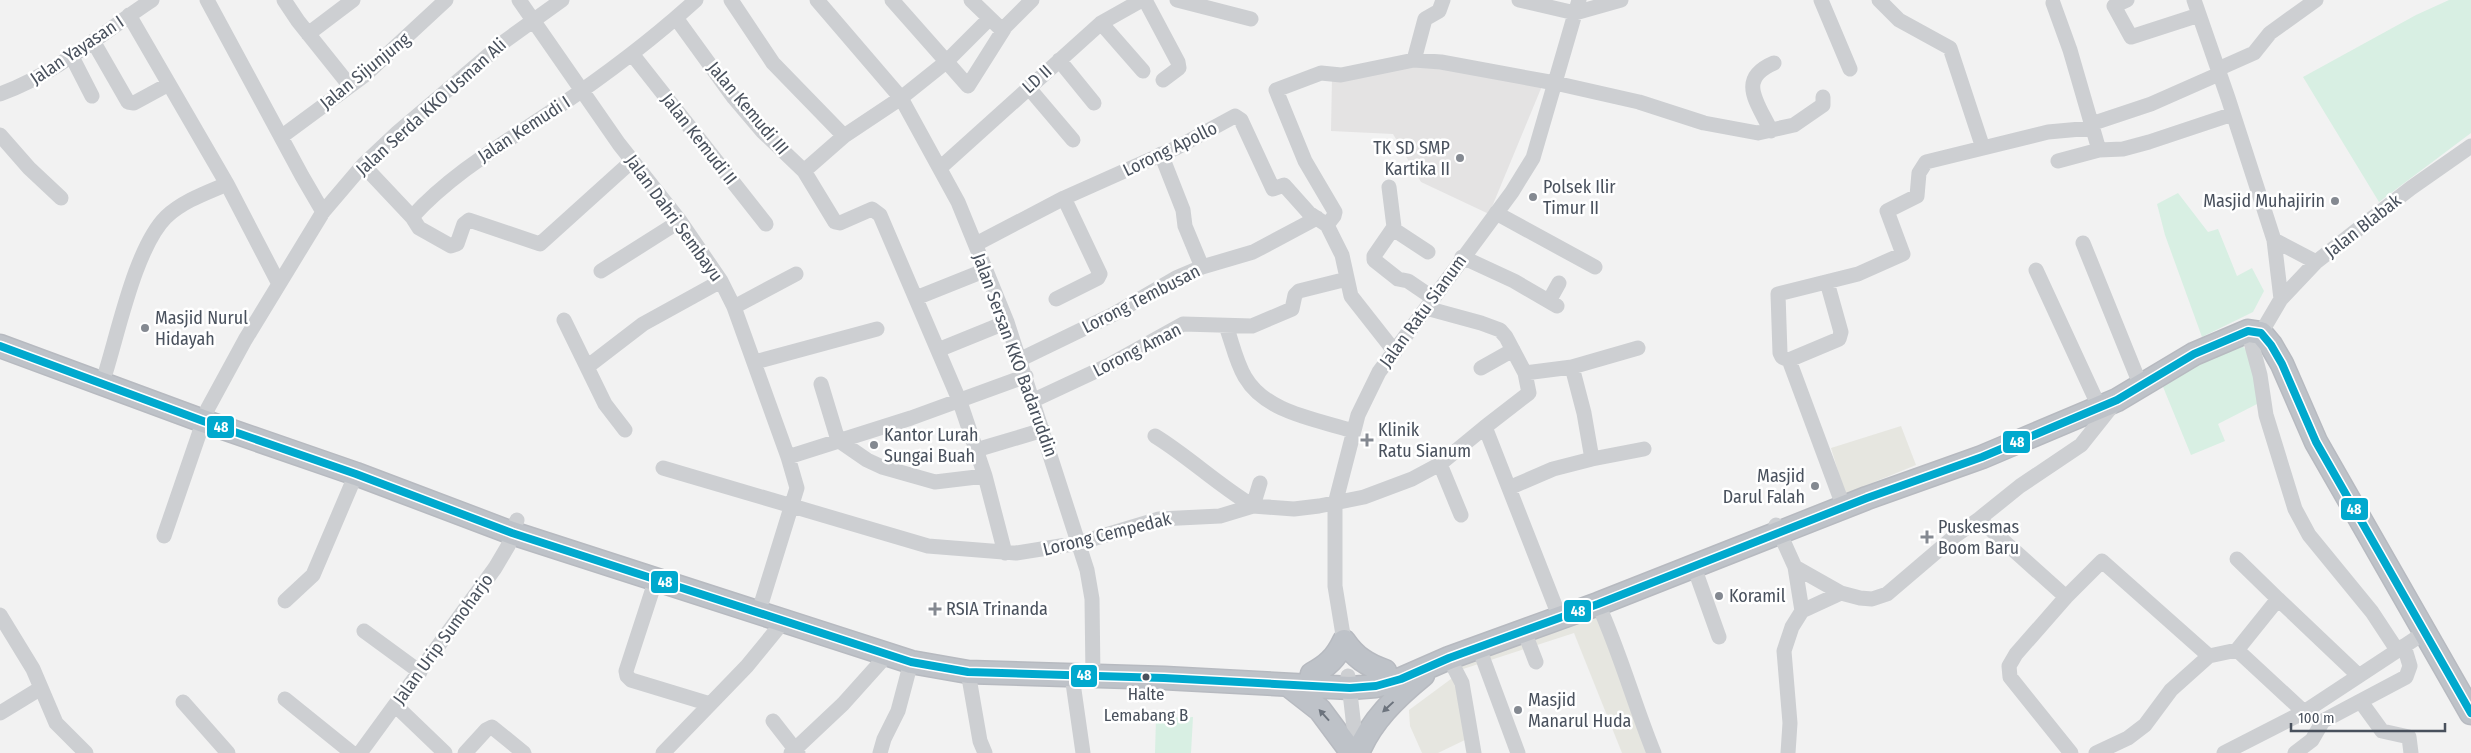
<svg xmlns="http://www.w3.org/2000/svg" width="2471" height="753" font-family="'Fira Sans Condensed',sans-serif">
<rect width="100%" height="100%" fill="#f2f2f2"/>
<path fill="#e6e6e0" d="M1901 426 1916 465 1845 494 1831 448Z
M1596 608 1649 753H1622L1574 633 1457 671 1455 661Z
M1455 676 1469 738 1438 753H1422L1410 726 1409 710Z"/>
<path fill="#e4e3e3" d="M1396 65 1445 67 1542 86 1489 214 1421 182 1393 134 1331 131 1332 78Z"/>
<path fill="#d8efe3" d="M2449 0H2471V133L2379 202 2303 77 2416 15Z
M2178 193 2208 232 2218 229 2237 276 2252 268 2264 291 2253 312 2202 337 2165 235 2157 204Z
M2241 345 2251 354 2259 403 2218 424 2225 441 2191 455 2161 382Z
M1193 717 1191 753H1155L1156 718Z"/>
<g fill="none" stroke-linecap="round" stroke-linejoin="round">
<defs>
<path id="highway" d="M0 346 203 421 356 474 512 533 911 662 968 672 1164 678 1350 688 1376 686 1401 679 1449 658 1598 604 1867 498 1982 457 2117 400 2194 354 2248 331 2261 333 2271 345 2282 364 2316 442 2471 713
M1312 674C1327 666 1336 658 1344 641 1355 657 1367 665 1385 671
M1288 685 1320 710 1352 753
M1358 753C1371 721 1396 697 1423 675"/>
</defs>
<use href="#highway" stroke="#b7bac0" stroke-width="25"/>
<path stroke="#cdcfd2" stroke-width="15" d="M207 0 302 176 323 212
M284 0 298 21 350 86
M519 0 619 144 680 221 721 281 734 307 788 457 797 488 762 601
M731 0 773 63 844 136
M817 0 901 98 958 202 1007 322 1087 570 1092 599 1093 677
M892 0 968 86 1004 29
M971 0 1002 30 1032 0
M1145 0 1178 62 1179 68 1163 80
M1177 0 1251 19
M1519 0 1575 13 1621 0
M1821 0 1850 69
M1879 0 1899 20 1950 48 1983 148
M2127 0 2114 6 2131 37 2199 15
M2194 0 2228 98 2274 240 2281 299
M2053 3 2070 50 2099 150
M129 15 227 184 279 284
M676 18 734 98 762 131 804 171 844 136 901 98 946 62 989 19
M1101 23 1143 71
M308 34 353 0
M93 41 128 102 134 103 169 84
M632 54 766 224
M72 57 92 96
M1059 60 1094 103
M1414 60 1425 19 1439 11 1443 0
M2218 69 2254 53 2270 33 2316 0
M1028 87 1073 140
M0 94C57 73 102 33 152 0
M2091 124 2151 104 2219 74
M1771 131C1758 103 1736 79 1774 63
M0 135 29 168 61 198
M281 137 365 75 446 0
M1161 154 1183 210 1185 226 1202 267
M2058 161 2099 150 2123 149 2149 142 2233 114
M363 165 412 217C453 172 505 143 555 109 604 76 652 40 696 0
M940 168 1101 23 1142 0
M804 171 835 222 840 223 872 209 880 215 960 402 985 476 1005 553
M1389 187 1394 227 1374 256V260L1398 279 1408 281 1433 298
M1496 213 1595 267
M412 217 419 228 451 246 457 244 464 224 469 220 540 244 632 161
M1327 225 1334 216 1335 212 1305 161 1276 90 1321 73 1341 75 1414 60 1441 62 1555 83 1639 102 1704 123 1758 133 1794 125 1823 105V97
M1393 229 1428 252
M2274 240 2316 262
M2083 243 2138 379
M976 244 1064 198 1176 148 1235 116 1241 120 1273 189 1284 185 1309 213 1327 225 1342 255 1351 296 1395 352
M1462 257 1514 281 1557 306
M2036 270 2096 400
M601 271 680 221
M916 298 986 270
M1056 299 1098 278 1100 274 1064 198
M1549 301 1559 283
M734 307 796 274
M1426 308 1481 323 1500 330 1506 337 1525 373 1529 393 1485 427 1556 608
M564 320 605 404 625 430
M1226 326C1232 342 1236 362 1245 377 1266 413 1316 419 1353 431
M2248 331 2260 375 2266 415 2295 509 2309 535 2372 612 2397 650
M2261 333 2281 299 2316 262 2411 188 2471 146
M938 350 1007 322
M1021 359 1114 314 1176 278 1202 267 1253 252 1317 218
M1789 360 1839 339 1841 332 1827 282
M755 362 877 329
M587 367 643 324 721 281
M1572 367 1638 348
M1481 368 1513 350
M106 371C119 329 136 247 166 217 183 201 206 193 227 184
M821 384 838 440 867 460 882 467 935 482 985 476
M1034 400 1109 365 1183 324 1252 326 1292 309 1295 295 1299 291 1347 279
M1155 436C1189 457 1218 485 1253 506L1260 483
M976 450 1043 430
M788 457 911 418 1026 376
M1592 459 1644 449
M1440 464 1461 515
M663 468 928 546 1016 553 1079 543 1159 519 1220 516 1253 506 1294 509 1319 506 1364 497 1412 479 1440 464 1485 427
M1509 488 1553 469 1592 459 1584 413 1572 367 1525 373
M1844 508 1789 360 1782 357 1780 353 1778 294 1858 274 1903 254 1887 211 1917 196 1919 173 1926 162 2048 132 2092 128
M1979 519 2020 486 2081 445 2116 401
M1776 525 1795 567 1802 611 1792 627 1784 651 1790 723 1788 753
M164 536 208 408 245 340 323 212 363 165 397 133 505 41 562 0
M2237 559 2278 599
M1694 567 1719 637
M1795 567 1841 593 1860 598 1872 599 1887 594 1955 536 1979 519 2066 597
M656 579 626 671 627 676 631 680 710 704
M285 601 313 575 356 474
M1598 604C1620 652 1634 704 1654 753
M1802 611 1841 593
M0 615 33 669 56 723 86 753
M364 631 420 672
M1524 631 1536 662
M1344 641 1335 586V504L1358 415 1379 372 1512 192 1533 158 1579 0
M1479 648 1518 753
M2237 650 2278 599 2358 675
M1449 658 1462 683 1474 753
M968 672 980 741 985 753
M1072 676 1083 753
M1348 676 1357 753
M285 699 352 753
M183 702 228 753
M2361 702 2382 731 2409 737 2411 753
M395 705 445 753
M0 713 41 688
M773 721 798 753
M360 753 495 568 508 546 517 520
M465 753 486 730 492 727 524 753
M663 753 747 666 783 622
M791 753 843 704 887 655
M880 753 884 739 898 711 911 662
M2071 753 2010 677 2009 666 2016 654 2066 597 2102 561 2209 656 2237 650 2304 712 2424 633
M2096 753 2128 738 2145 725 2171 690 2209 656
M2224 753 2304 712
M2295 753 2312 740 2323 721 2406 677 2410 666 2404 646"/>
<use href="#highway" stroke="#bec2c8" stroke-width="22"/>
<defs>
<path id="bus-1" d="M0 346 203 421 356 474 512 533 911 662 968 672 1164 678 1350 688 1376 686 1401 679 1449 658 1598 604 1867 498 1982 457 2117 400 2194 354 2248 331 2261 333 2271 345 2282 364 2316 442 2471 713"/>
</defs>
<use href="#bus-1" stroke="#fff" stroke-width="11"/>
<use href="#bus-1" stroke="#00a9ce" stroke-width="8"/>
</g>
<defs><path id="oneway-solid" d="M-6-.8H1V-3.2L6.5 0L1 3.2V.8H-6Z" transform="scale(1.25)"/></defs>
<g fill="#6c737d">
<use href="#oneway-solid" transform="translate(1388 707) rotate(137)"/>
<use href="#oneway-solid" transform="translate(1324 715) rotate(-132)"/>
</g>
<g fill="#848991" stroke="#fff" stroke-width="2">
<circle cx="1460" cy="158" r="5"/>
<circle cx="1533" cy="197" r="5"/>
<circle cx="2335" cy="201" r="5"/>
<circle cx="145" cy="328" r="5"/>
<path d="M1364.5 432.5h5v5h5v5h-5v5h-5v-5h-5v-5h5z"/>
<circle cx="874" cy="445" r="5"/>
<circle cx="1815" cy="486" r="5"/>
<path d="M1924.5 529.5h5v5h5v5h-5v5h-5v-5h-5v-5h5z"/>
<circle cx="1719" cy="596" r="5"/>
<path d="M932.5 601.5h5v5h5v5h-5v5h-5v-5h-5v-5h5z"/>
<circle cx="1518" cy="710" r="5"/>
</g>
<circle fill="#49515d" stroke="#fff" stroke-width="2" cx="1146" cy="677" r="4.5"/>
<g text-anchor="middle" stroke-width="5" stroke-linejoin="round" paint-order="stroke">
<g font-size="17" fill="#49515d" stroke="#fff">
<text x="1146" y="700">Halte<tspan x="1146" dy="21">Lemabang B</tspan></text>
</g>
<g font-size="18" fill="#49515d" stroke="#fff">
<text transform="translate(77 50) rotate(-34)" y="6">Jalan Yayasan I</text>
<text transform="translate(365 71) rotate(-39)" y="6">Jalan Sijunjung</text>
<text transform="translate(1037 79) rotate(-42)" y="6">LD II</text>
<text transform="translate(431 107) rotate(-42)" y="6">Jalan Serda KKO Usman Ali</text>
<text transform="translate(748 108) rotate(50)" y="6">Jalan Kemudi III</text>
<text transform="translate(524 129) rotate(-33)" y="6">Jalan Kemudi I</text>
<text transform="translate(699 139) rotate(52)" y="6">Jalan Kemudi II</text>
<text transform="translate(1170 149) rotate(-26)" y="6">Lorong Apollo</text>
<text transform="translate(674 218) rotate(54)" y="6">Jalan Dahri Sembayu</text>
<text transform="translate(2363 226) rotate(-38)" y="6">Jalan Blabak</text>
<text transform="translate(1141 299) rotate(-27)" y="6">Lorong Tembusan</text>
<text transform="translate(1423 311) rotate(-54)" y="6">Jalan Ratu Sianum</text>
<text transform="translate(1137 350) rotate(-27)" y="6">Lorong Aman</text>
<text transform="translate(1015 355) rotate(70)" y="6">Jalan Sersan KKO Badaruddin</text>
<text transform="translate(1107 534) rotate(-14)" y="6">Lorong Cempedak</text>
<text transform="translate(443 639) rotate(-54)" y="6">Jalan Urip Sumoharjo</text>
</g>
<g font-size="18" fill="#49515d" stroke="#fff" text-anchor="start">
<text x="1450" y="154" text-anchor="end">TK SD SMP<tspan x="1450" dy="21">Kartika II</tspan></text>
<text x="1543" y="193">Polsek Ilir<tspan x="1543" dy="21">Timur II</tspan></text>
<text x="2325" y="207" text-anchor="end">Masjid Muhajirin</text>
<text x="155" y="324">Masjid Nurul<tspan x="155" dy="21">Hidayah</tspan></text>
<text x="1378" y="436">Klinik<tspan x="1378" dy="21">Ratu Sianum</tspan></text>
<text x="884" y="441">Kantor Lurah<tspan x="884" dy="21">Sungai Buah</tspan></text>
<text x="1805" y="482" text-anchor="end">Masjid<tspan x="1805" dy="21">Darul Falah</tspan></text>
<text x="1938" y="533">Puskesmas<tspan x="1938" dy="21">Boom Baru</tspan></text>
<text x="1729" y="602">Koramil</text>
<text x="946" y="615">RSIA Trinanda</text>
<text x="1528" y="706">Masjid<tspan x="1528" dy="21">Manarul Huda</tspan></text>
</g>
</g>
<g stroke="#fff" stroke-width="2">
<rect x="206" y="415" width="29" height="24" rx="5" fill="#00a9ce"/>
<rect x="2002" y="430" width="29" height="24" rx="5" fill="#00a9ce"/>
<rect x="2340" y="497" width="29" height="24" rx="5" fill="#00a9ce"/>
<rect x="650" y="570" width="29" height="24" rx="5" fill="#00a9ce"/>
<rect x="1563" y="599" width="29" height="24" rx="5" fill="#00a9ce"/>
<rect x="1070" y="664" width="28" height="24" rx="5" fill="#00a9ce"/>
</g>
<g font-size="14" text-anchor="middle" font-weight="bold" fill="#fff">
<text x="221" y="432">48</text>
<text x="2017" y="447">48</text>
<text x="2354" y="514">48</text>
<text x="665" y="587">48</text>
<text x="1578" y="616">48</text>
<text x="1084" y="680">48</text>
</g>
<path d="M2291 723v8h154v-8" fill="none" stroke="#49515d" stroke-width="2.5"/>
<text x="2298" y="723" font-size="15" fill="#49515d" stroke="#ffffff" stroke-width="4" paint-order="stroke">100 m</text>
</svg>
